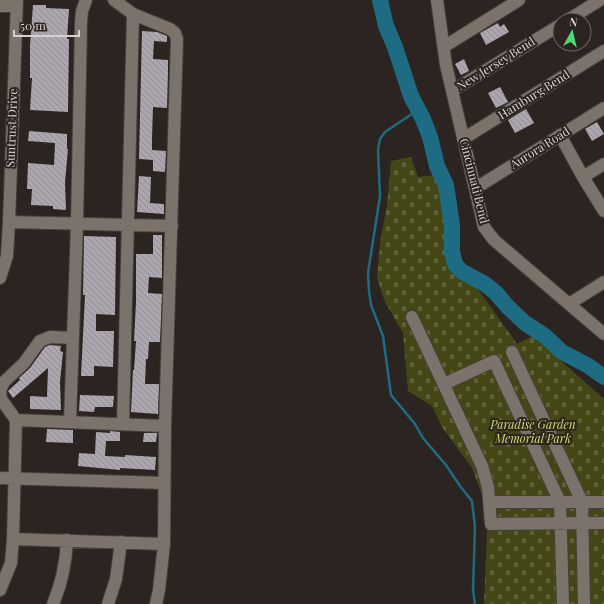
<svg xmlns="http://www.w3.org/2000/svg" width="604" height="604" font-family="'Playfair Display',serif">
<defs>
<pattern id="cemetery-stones" width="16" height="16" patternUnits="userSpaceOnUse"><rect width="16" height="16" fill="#444715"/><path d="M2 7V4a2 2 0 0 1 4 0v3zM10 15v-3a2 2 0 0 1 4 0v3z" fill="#5e6036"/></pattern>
<pattern id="building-back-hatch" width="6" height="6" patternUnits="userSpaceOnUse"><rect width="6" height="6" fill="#aca6af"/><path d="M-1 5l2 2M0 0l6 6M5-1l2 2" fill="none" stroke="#918c93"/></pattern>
</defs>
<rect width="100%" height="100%" fill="#2b2420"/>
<path fill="url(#cemetery-stones)" d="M411 157 418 177 437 175 448 212 451 231 448 263 454 274 478 289 517 344 533 336 604 399V604H484L487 532 484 500 472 468 442 427 432 406 408 391 403 333 385 302 377 278 380 243 387 205 391 161Z"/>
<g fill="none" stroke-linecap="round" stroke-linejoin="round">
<path stroke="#1e6c83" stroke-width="2.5" d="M418 110 385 132 380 139 378 150 380 196 368 273 369 291 371 305 383 336 391 395 415 424 423 438 446 465 460 486 472 501 475 527 473 590 475 604"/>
<path stroke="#1e6c83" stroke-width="16" d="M380 0 386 26 395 47 411 96 423 119 430 137 437 166 446 185 452 225V252L455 264 461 271 485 284 496 293 508 307 525 323 545 336 562 352 587 365 604 377"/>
</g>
<path fill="url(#building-back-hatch)" d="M33 5H46V8L69 9 67 39H69L68 112 30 110 32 78H30V46Z
M498 23 500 27 504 24 509 32 486 45 480 33Z
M142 31 157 32 167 36V42L154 41 153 59 168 60V72L167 108 153 107 152 137V150L166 151 165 172 153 171V160L139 159Z
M464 59 469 71 461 75 455 64Z
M500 87 508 102 496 108 488 93Z
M526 109 534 123 515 133 508 120Z
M597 122 604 134 592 141 585 129Z
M29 131 67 134V149H68L65 182 66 210 53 209V206L31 205 32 189H27L28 163 54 165 55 143 28 141Z
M139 176 151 177 150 203 164 204V214L137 212Z
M153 235H162V278L149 277 148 293 162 294 160 342H149L148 359H146L145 384H159L158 414 131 412 133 370H134L136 341H134L136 302V254H153Z
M84 236 116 237 115 315 96 314V331H114L113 367 94 366V376H81L85 295H83Z
M50 345 61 346 60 351 63 352 60 382 61 410 30 409V396L47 397 48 368 13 398 8 391 20 380 19 378 30 368 45 347Z
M80 395 114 396 113 407H95L94 412 79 411Z
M47 429 73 430V443L46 442Z
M110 431 120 432V441H106L105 456 125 457V455L156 457 155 470 120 468V470L78 466 79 453 95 454 96 432 110 433Z
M144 433H157L156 442H143Z"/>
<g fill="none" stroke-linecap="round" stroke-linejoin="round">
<defs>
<path id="minor" d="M114 0 133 14 170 29 175 33 177 39 165 426 164 544 159 590 156 604
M437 0 446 65 484 227 494 240 604 334
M0 6H16
M568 20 600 0
M445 46 519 0
M452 91 560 25
M560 135 583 177 604 211
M463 139 604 51
M583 177 604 164
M476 188 604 108
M9 222 172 226
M0 278 7 256 9 222 17 0
M569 304 604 282
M412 317 482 466 488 487 491 524 604 523
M512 352 582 502 584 604
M444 384 494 361 560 502 563 604
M16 420 165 426
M70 422 77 224 81 23 82 11 86 0
M123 424 133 14
M0 478 164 483
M489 502H604
M13 539 164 544
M0 590 11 563 13 539 16 420 1 399 0 390 4 382 24 363 40 341 50 337 72 338
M53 604C62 583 66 563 67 540
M108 604 116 579 121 542"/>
</defs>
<use href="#minor" stroke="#46403c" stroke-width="14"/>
<use href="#minor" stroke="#7b726c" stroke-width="12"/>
</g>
<g text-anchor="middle" stroke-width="4" stroke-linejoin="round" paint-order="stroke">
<g font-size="12" fill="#d6d1ce" stroke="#2b2420">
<text transform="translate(496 64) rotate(-32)" y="4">New Jersey Bend</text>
<text transform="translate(534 95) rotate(-32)" y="4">Hamburg Bend</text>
<text transform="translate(12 128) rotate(-88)" y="4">Suntrust Drive</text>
<text transform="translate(540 148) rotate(-32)" y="4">Aurora Road</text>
<text transform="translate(474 181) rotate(76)" y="4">Cincinnati Bend</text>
</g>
<g font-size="12" font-style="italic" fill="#d2d86d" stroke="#2b2420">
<text x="533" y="429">Paradise Garden<tspan x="533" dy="14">Memorial Park</tspan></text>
</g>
</g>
<g transform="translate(572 32) rotate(8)"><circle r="19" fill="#2b2420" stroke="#6f6966"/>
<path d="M0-3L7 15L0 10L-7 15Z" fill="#4fd675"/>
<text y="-6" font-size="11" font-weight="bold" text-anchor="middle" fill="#d6d1ce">N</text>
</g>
<path d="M14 30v6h65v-6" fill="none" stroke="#d6d1ce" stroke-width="2"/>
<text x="20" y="30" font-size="12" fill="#d6d1ce" stroke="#2b2420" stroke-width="3" paint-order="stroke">50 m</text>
</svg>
